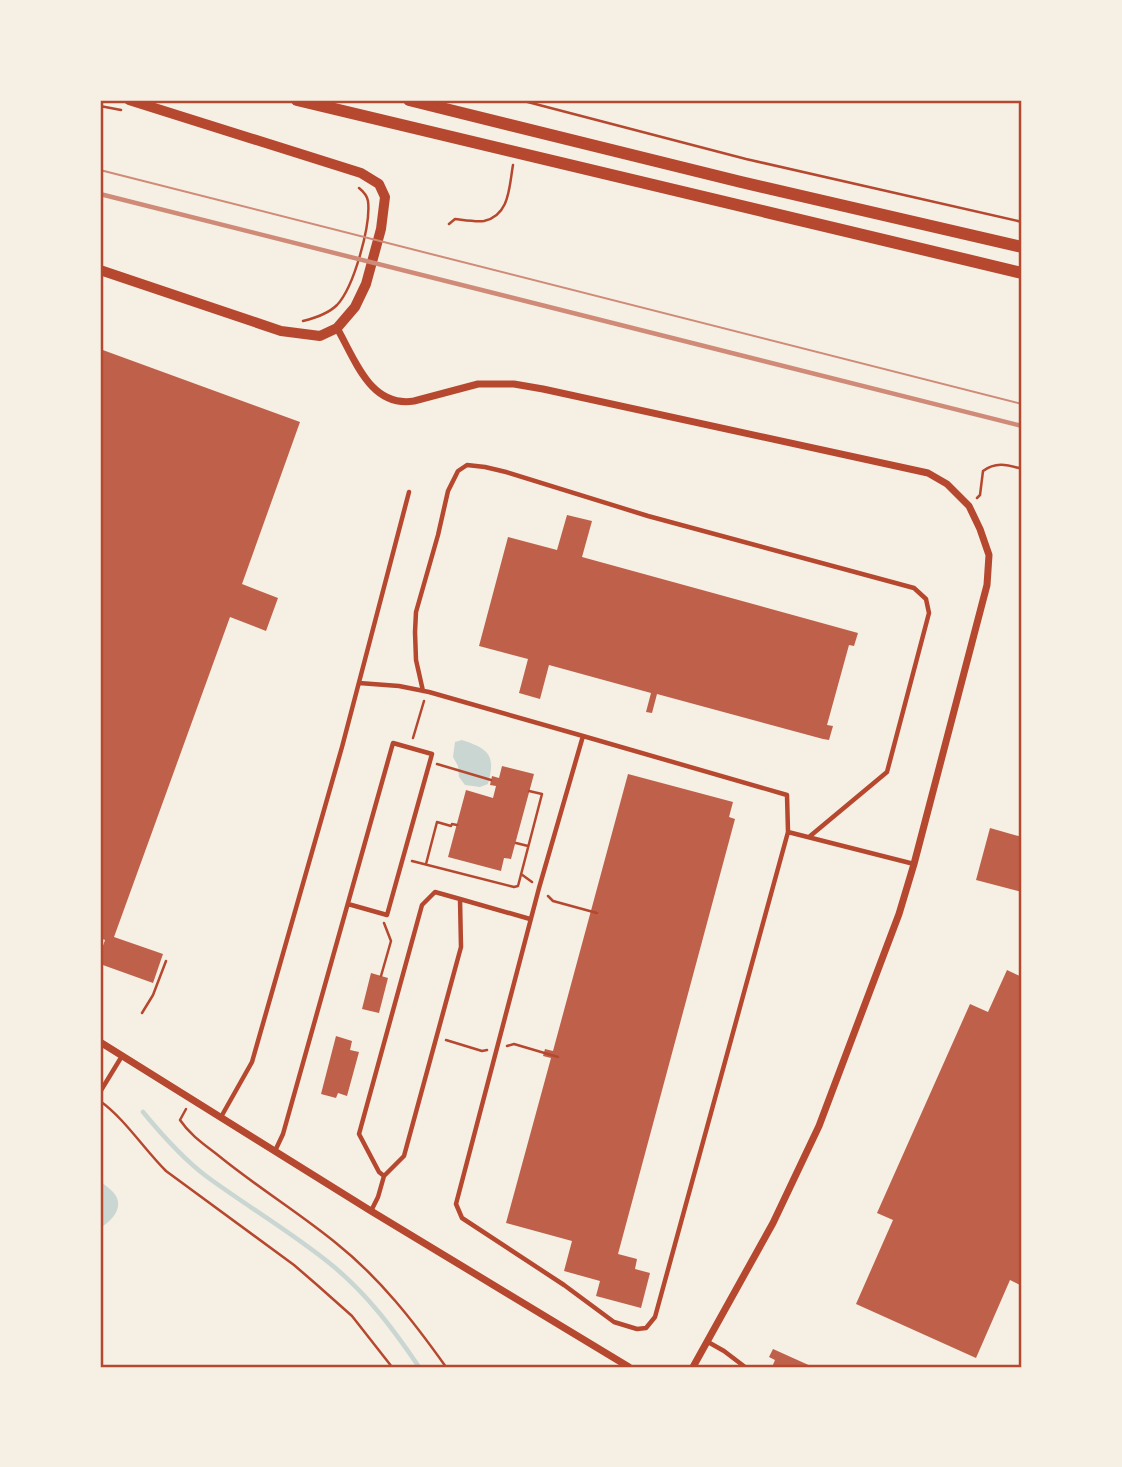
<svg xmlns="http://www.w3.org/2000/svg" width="1122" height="1467" font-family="Roboto,sans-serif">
<rect width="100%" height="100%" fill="#f6efe4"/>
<path fill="#c9d6d2" d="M462 740C489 749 496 755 488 784L480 787 465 785 459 777 458 766 453 757 455 742Z
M100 1181C104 1184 109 1188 113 1192 126 1206 112 1221 100 1228Z"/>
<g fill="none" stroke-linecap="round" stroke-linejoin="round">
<path stroke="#c9d6d2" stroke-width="4.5" d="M143 1112C162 1135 182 1158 206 1176 248 1207 293 1233 333 1266 368 1295 394 1330 419 1367"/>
</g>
<path fill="#bf614a" d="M100 349 300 422 242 584 278 598 266 631 230 617 114 937 163 954 153 983 100 964V954L105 940 100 938Z
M567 515 592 521 582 557 858 633 854 646 849 645 827 725 833 726 829 740 823 739 657 694 652 713 646 712 651 693 549 665 540 699 519 693 528 659 479 646 508 537 557 550Z
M502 766 534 774 511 859 504 858 501 871 448 857 466 790 493 798 496 786 490 785 492 776 499 778Z
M628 774 733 802 729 817 735 819 618 1254 637 1259 635 1269 650 1273 641 1308 596 1296 600 1281 564 1271 572 1241 506 1223 551 1058 543 1056 545 1049 553 1051Z
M990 828 1022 837V892L976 880Z
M1007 970 1022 977V1286L1010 1280 976 1358 856 1304 893 1220 877 1213 970 1004 988 1012Z
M371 973 388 978 379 1013 362 1009Z
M336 1036 352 1041 350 1050 359 1052 347 1096 338 1093 336 1098 321 1094Z
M773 1349 813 1367H772L775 1360 769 1357Z"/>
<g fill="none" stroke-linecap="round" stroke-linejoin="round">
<path stroke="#b5482f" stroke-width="2.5" d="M520 100 746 159 1022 222
M100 106 121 110
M449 224 455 219C464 220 475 222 484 221 510 215 509 187 513 165
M303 321C315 318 328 314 337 305 354 287 371 225 368 201 367 195 364 192 359 188
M977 498 980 495 983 471C996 461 1008 465 1022 469
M413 738 424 701
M437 764 491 780
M516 843 528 846
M412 861 514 887 518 886 542 794 529 791
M426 864 437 822 451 826 452 824 457 825
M521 874 532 882
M548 896 553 901 597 913
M381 976 391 941 384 923
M100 991 101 988
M142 1013 153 995 166 961
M446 1040 482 1051 487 1050
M507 1046 514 1044 558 1057
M100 1101C124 1118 144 1149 166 1171L294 1265 316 1284 352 1316 392 1367
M186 1109 180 1120C190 1135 205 1145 219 1156 257 1187 298 1212 336 1243 380 1278 414 1322 446 1367"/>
<path stroke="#b5482f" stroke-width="4.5" d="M359 683 399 686 429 692 583 736
M423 691 416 660 415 632 416 612 438 535 448 491 458 471 467 465 485 467 506 472 648 516 914 588 926 599 929 613 887 772 809 837
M583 736 787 795 788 832 655 1317 646 1328 637 1329 614 1322 564 1285 462 1218 456 1204 539 888Z
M788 832 914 864
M435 892 460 899 461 947 404 1156 384 1176 379 1172 359 1134 422 905Z
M460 899 530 919
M100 1092 122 1056
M221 1117 252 1062 342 747 409 492
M275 1151 283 1134 393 743 432 754 387 915 348 904
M371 1211 378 1197 384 1176
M708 1342 724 1351 745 1367"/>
<path stroke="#b5482f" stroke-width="7" d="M337 328C355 359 370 408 414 401L478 384H514L543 389 928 473 947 484 969 506 980 529 989 555 987 585 914 864 899 914 819 1126 773 1223 693 1367
M100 1042 371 1211 629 1367"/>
<path stroke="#b5482f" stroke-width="10" d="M100 270 281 331 320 336 337 328 355 307 366 284 381 229 385 197 379 184 361 173 129 100"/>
<path stroke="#b5482f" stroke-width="12" d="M297 100 1022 273
M409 100 741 182 1022 247"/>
<path stroke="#cf8b77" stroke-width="2" d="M100 170 1022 404"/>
<path stroke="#cf8b77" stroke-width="4.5" d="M100 194 1022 426"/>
</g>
<rect width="1122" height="1467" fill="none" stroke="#f6efe4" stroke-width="203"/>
<rect x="102" y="102" width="918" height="1264" fill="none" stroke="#b5482f" stroke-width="2.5"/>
</svg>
